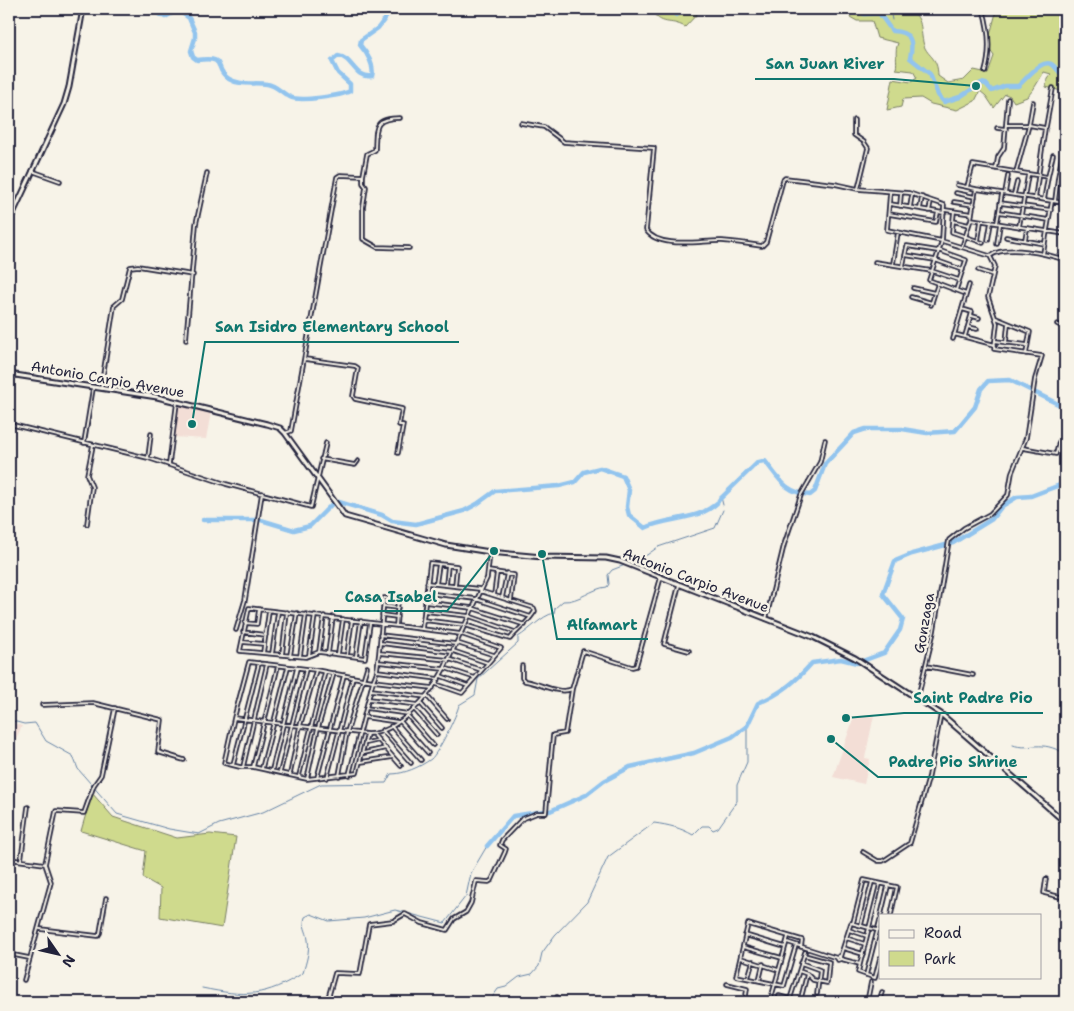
<svg xmlns="http://www.w3.org/2000/svg" width="1074" height="1011" font-family="'Shantell Sans',sans-serif">
<rect width="100%" height="100%" fill="#f7f3e8"/>
<filter id="ink" filterUnits="userSpaceOnUse"><feTurbulence type="fractalNoise" baseFrequency=".02" numOctaves="2"/><feDisplacementMap in="SourceGraphic" scale="10" xChannelSelector="R" yChannelSelector="G"/><feConvolveMatrix kernelMatrix="1 2 1 2 8 2 1 2 1" color-interpolation-filters="sRGB"/></filter>
<g filter="url(#ink)">
<path fill="#f3ded6" d="M178 403 211 412 206 439 173 437Z
M874 715 865 758 870 759 864 784 833 777 854 717Z
M9 722 22 726 9 753Z"/>
<path fill="#cfda8d" stroke="#787e64" d="M650 9H740L700 11 685 27C669 18 663 28 650 9Z
M849 9H888L891 12 911 10C923 20 920 28 923 42 926 57 938 55 938 76L948 83 964 80 974 70 988 73 994 56 987 46 997 9H1065V92L1046 87 1047 79 1051 74 1044 72 1033 90 1027 97 1014 102 1010 96 1005 94 994 108 986 96 980 91 975 101 957 110 931 104 921 98 903 99 901 107 887 110 893 79 911 82 917 78 913 71 896 69C898 60 894 52 898 43L877 38 872 21H857L850 17Z
M92 793 113 817 177 838 210 834 236 837 222 928 160 917 161 888 143 878 146 851 81 831Z"/>
<g fill="none" stroke-linecap="round" stroke-linejoin="round">
<path stroke="#6583a6" stroke-width="1" d="M890 9 892 20
M721 497 723 505
M631 563 637 562 658 547 715 528 723 510
M9 720 24 724 35 723 46 741 73 756 78 769 117 814 169 829 199 834 219 824 263 812 321 784 386 783 391 774C404 774 420 767 431 759 438 753 457 715 459 705L475 695 478 679 518 643V637C530 630 541 616 554 613L555 608 563 601C579 602 592 588 607 587L609 584 608 575 612 570 625 565
M1013 745C1029 751 1038 740 1060 751L1065 747
M202 988C246 997 265 997 303 973 306 962 310 952 308 940 307 930 302 927 305 917L311 914 329 921 364 918 395 910 445 923 466 896 471 873 487 846
M489 1002 498 989 506 987 519 977 532 974 539 966 542 953 555 935 587 902 608 857 654 823C669 825 681 828 693 835L702 826H709L713 830 718 828 737 801V785L747 762V726"/>
<path stroke="#92c4ee" stroke-width="4.5" d="M158 9V13L165 17 178 10 189 18 195 32V38L191 51 193 57 197 60C229 56 212 68 229 79 240 86 255 82 267 84 276 85 282 93 290 97 299 102 341 96 350 91V84L338 73 332 61 338 56C353 57 354 79 372 76 375 66 367 53 360 45L361 40 378 28 387 16 397 9
M668 9 676 15 686 9
M859 9 864 14 879 13 892 31C911 32 914 40 910 58L930 74 938 95 944 102 960 97 981 83 986 84 992 91 1005 86H1018C1026 80 1043 55 1054 66 1058 70 1060 74 1065 77
M719 500 758 462 765 461C780 480 785 492 810 495L815 491 825 464 854 433 866 429H902L927 433 955 431 975 407 981 389 988 381 1010 380 1060 405 1065 402
M203 520H261L294 530 310 526 332 504 339 502 382 515 392 521 416 524 464 511 477 504 495 491 559 486 575 482 584 472 600 468 623 476 629 490 627 507 629 515 645 528C668 517 698 521 717 503
M550 811 586 795 604 781 630 767 694 753 732 737 747 726 758 703C781 694 796 681 812 663L841 659 857 663 884 653 900 630 903 619 883 594 895 561 912 554 953 543 992 519 1002 506 1017 497 1031 496 1065 483
M487 846 513 816 545 811"/>
<defs>
<path id="street" d="M983 9C989 29 991 51 985 72
M854 120V135L864 142 868 148 858 189
M521 123 544 127 564 142 654 148 646 230C659 250 703 240 722 241 735 242 749 244 762 246L766 242 783 180 785 178 835 184 858 189 909 193 944 205 942 241 929 280 966 294
M1007 125H1029L1033 102
M1046 127 1053 88
M997 128 1006 129
M996 169 998 157 1004 148 1008 99
M32 171 60 181
M1016 172 1029 125 1045 128 1035 199
M363 176V183L366 187 363 207V239L377 247 409 248
M1048 177 1053 155
M1058 177 1063 152
M957 185 976 189
M967 187 973 165 1048 177 1044 200
M890 193 887 230 942 241 990 256 995 266 988 297 997 323 994 349 1042 356 1035 379 1026 438 1012 472 1008 495 990 514 964 528 949 540 934 631 918 697
M956 193 975 197
M1005 193 1008 176
M1014 194 1017 182
M1055 201 1058 177 1065 178
M954 202 974 205
M1000 203 1051 210
M890 204 944 213
M900 206 901 194
M910 207 912 195
M920 209 922 197
M945 210 972 214
M929 211 931 201
M954 211 952 232 978 241 981 221
M999 212 1049 220
M889 214 936 222 938 212
M971 219 1065 234
M953 221 969 225
M997 223 1002 194
M1019 227 1028 175
M1006 237 1045 244
M988 240 991 222
M1025 240 1027 228
M978 241 983 243
M997 244 1000 224
M962 247 971 219 976 189 1065 203
M938 250 966 260 956 290
M1043 254 1052 201
M905 255 935 260 963 270
M990 256C1007 244 1047 254 1065 260
M1062 259 1065 247
M875 262 932 271 959 280
M893 264 898 232
M903 266 907 246 938 251
M978 270 993 275
M913 288 935 293
M911 297 932 303
M931 305 938 283
M962 309 972 312 965 336
M972 316 979 318
M996 318 1030 332 1026 354
M1057 324 1063 327 1065 325
M968 327 977 329
M954 334 995 345
M953 339 969 285
M186 340 196 224 207 173
M995 341 1027 345
M1006 343 1008 323
M305 359 355 366 358 368 353 396 355 399 402 409 399 425H403L398 453
M101 388 114 306 122 299 130 267 138 266 193 275
M9 424 148 458 226 484 311 507 326 443
M285 433 291 431 337 177 340 175 363 176 367 154 375 150C376 128 373 118 400 118
M84 443 93 388
M1023 448 1056 454 1059 442 1065 439
M148 458 151 434
M321 459 355 465 358 461
M169 464 177 402
M87 524 92 487 87 475 93 445
M488 571 514 575 511 601
M427 583 480 589
M436 584 439 564
M446 585 448 565
M679 585 664 644 689 651
M427 593 476 599 531 617
M494 595 497 572
M502 598 507 573
M425 602 472 608 525 625
M383 606 398 608
M424 611 469 616 515 632
M382 615 397 617
M766 619 784 545 801 495 820 462 825 440
M423 620 465 625 510 639C518 629 528 623 535 611L534 608 480 591
M245 623 257 624 259 609
M370 623 365 658 319 652 306 657 240 651 249 608 422 629
M236 630 245 600 262 493
M243 632 266 635
M380 635 456 644
M242 642 264 644
M380 643 452 652
M457 643 494 655
M453 651 488 663
M319 652 324 616
M263 653 269 611
M379 653 384 598 398 600 396 626
M272 654 278 612
M328 654 333 617
M338 654 343 619
M282 655 287 612
M309 655 315 615
M347 655 352 620
M290 656 297 613
M300 656 306 614
M356 656 361 621
M449 659 481 670
M378 662 444 669
M522 666V678L525 681C540 683 558 695 572 689
M926 666 973 675
M445 668 475 678
M377 670 379 653 449 660
M441 676 468 686
M439 679 377 671 373 681 316 670 249 662 234 718 367 734C398 734 431 694 444 669L487 578 490 552
M436 684 462 693 501 648 461 634 422 629 430 563 457 566 455 586
M371 690 427 697
M427 696 447 719
M369 699 419 705
M421 704 442 728
M42 705 93 703 162 720 158 752 184 760
M366 708 409 714
M414 709 437 735
M407 715 433 745
M364 717 398 722
M234 718 224 763 240 767H253L307 779 357 773 367 734
M400 721 428 753
M391 726 421 760
M382 730 411 763
M373 734 401 766
M366 743 379 740
M364 753 386 748
M361 762 393 757
M233 765 259 663
M243 767 267 664
M253 767 278 666
M262 768 288 667
M272 770 297 668
M280 772 306 669
M290 774 300 726 316 670
M349 775 373 681 433 688
M299 776 325 672
M339 776 347 732 367 667
M317 778 344 675
M327 778 353 677
M307 779 318 728 334 673
M863 852 878 861H883L910 843 929 776 941 714
M9 859 45 864 56 811 84 813 94 785 101 775 115 708
M21 860 28 807
M1046 879 1044 893 1065 898
M880 884 858 972 875 978 880 958
M881 915 888 886
M853 923 864 880 897 887 891 915
M861 925 872 882
M40 929 98 936 100 933 106 898
M849 930 867 936
M745 935 785 947
M846 938 865 944
M787 942 837 958
M796 945 784 986 736 976 748 924 802 940 801 947
M743 947 782 958
M843 948 863 954
M9 954 29 958
M839 956 841 959 838 960 837 958Z
M840 957 851 923 880 931
M741 958 778 970
M841 959 860 964
M801 963 820 970 817 994
M799 971 807 974 813 980 827 983 829 962 804 955
M866 975 880 920
M748 978 753 961
M24 980 51 882 45 864
M759 981 763 964
M727 984 747 989 745 1002
M827 1001 832 1002
M327 1002 335 973 360 974 369 924 393 921 405 914 422 923 447 930 454 919 466 912 471 903 476 881 489 882 492 880 505 852 506 849 500 845 502 840 522 819 537 813H546L553 735 565 733 572 689 583 651 632 667 636 666 661 577
M556 1002 557 997
M770 1002 788 937
M778 1002 779 996 790 999 805 952
M800 1002 807 974
M867 1002 871 982
M879 1002 882 992
M891 1002 892 1001"/>
<path id="secondary" d="M9 222 64 104 69 87 83 9
M9 374 157 397 267 424 280 428 285 433 345 516 446 545 490 552 542 557 606 558 620 561 813 637 855 658 941 714 1065 822"/>
</defs>
<use href="#street" stroke="#22223b" stroke-width="5.5"/>
<use href="#secondary" stroke="#22223b" stroke-width="7"/>
<use href="#street" stroke="#f7f3e8" stroke-width="2"/>
<use href="#secondary" stroke="#f7f3e8" stroke-width="3"/>
</g>
</g>
<g text-anchor="middle" stroke-width="5" stroke-linejoin="round" paint-order="stroke">
<g font-size="14" fill="#22223b" stroke="#f7f3e8">
<text transform="translate(108 379) rotate(10)" y="5">Antonio Carpio Avenue</text>
<text transform="translate(696 580) rotate(21)" y="5">Antonio Carpio Avenue</text>
<text transform="translate(924 623) rotate(-80)" y="5">Gonzaga</text>
</g>
</g>
<path fill="none" stroke="#0f766e" stroke-width="2" d="M976 86L894 79H755M192 424L205 342H459M494 551L447 611H334M542 554L557 639H648M846 718L904 713H1043M831 739L878 777H1027"/>
<g fill="#0f766e" stroke="#f7f3e8" stroke-width="2">
<circle cx="976" cy="86" r="5"/>
<circle cx="192" cy="424" r="5"/>
<circle cx="494" cy="551" r="5"/>
<circle cx="542" cy="554" r="5"/>
<circle cx="846" cy="718" r="5"/>
<circle cx="831" cy="739" r="5"/>
</g>
<g font-size="15" text-anchor="middle" font-weight="bold" fill="#0f766e" stroke="#f7f3e8" stroke-width="5" stroke-linejoin="round" paint-order="stroke">
<text x="825" y="69">San Juan River</text>
<text x="332" y="332">San Isidro Elementary School</text>
<text x="391" y="602">Casa Isabel</text>
<text x="602" y="630">Alfamart</text>
<text x="973" y="703">Saint Padre Pio</text>
<text x="953" y="767">Padre Pio Shrine</text>
</g>
<rect width="1074" height="1011" fill="none" stroke="#f7f3e8" stroke-width="30"/>
<rect x="15" y="15" width="1044" height="981" fill="none" stroke="#22223b" stroke-width="2" filter="url(#ink)"/>
<rect x="879" y="914" width="162" height="65" fill="#f7f3e8" stroke="#a29fa3"/>
<rect x="889" y="930" width="25" height="8" fill="#f7f3e8" stroke="#a29fa3"/>
<text x="924" y="938" font-size="15" fill="#22223b">Road</text>
<rect x="889" y="951" width="25" height="15" fill="#cfda8d" stroke="#a29fa3"/>
<text x="924" y="964" font-size="15" fill="#22223b">Park</text>
<g transform="translate(58 954) rotate(124)" stroke="#f7f3e8" stroke-width="4" paint-order="stroke">
<path d="M0-4L9 19L0 12L-9 19Z" fill="#22223b"/>
<text y="-8" font-size="14" font-weight="bold" text-anchor="middle" fill="#22223b">N</text>
</g>
</svg>
